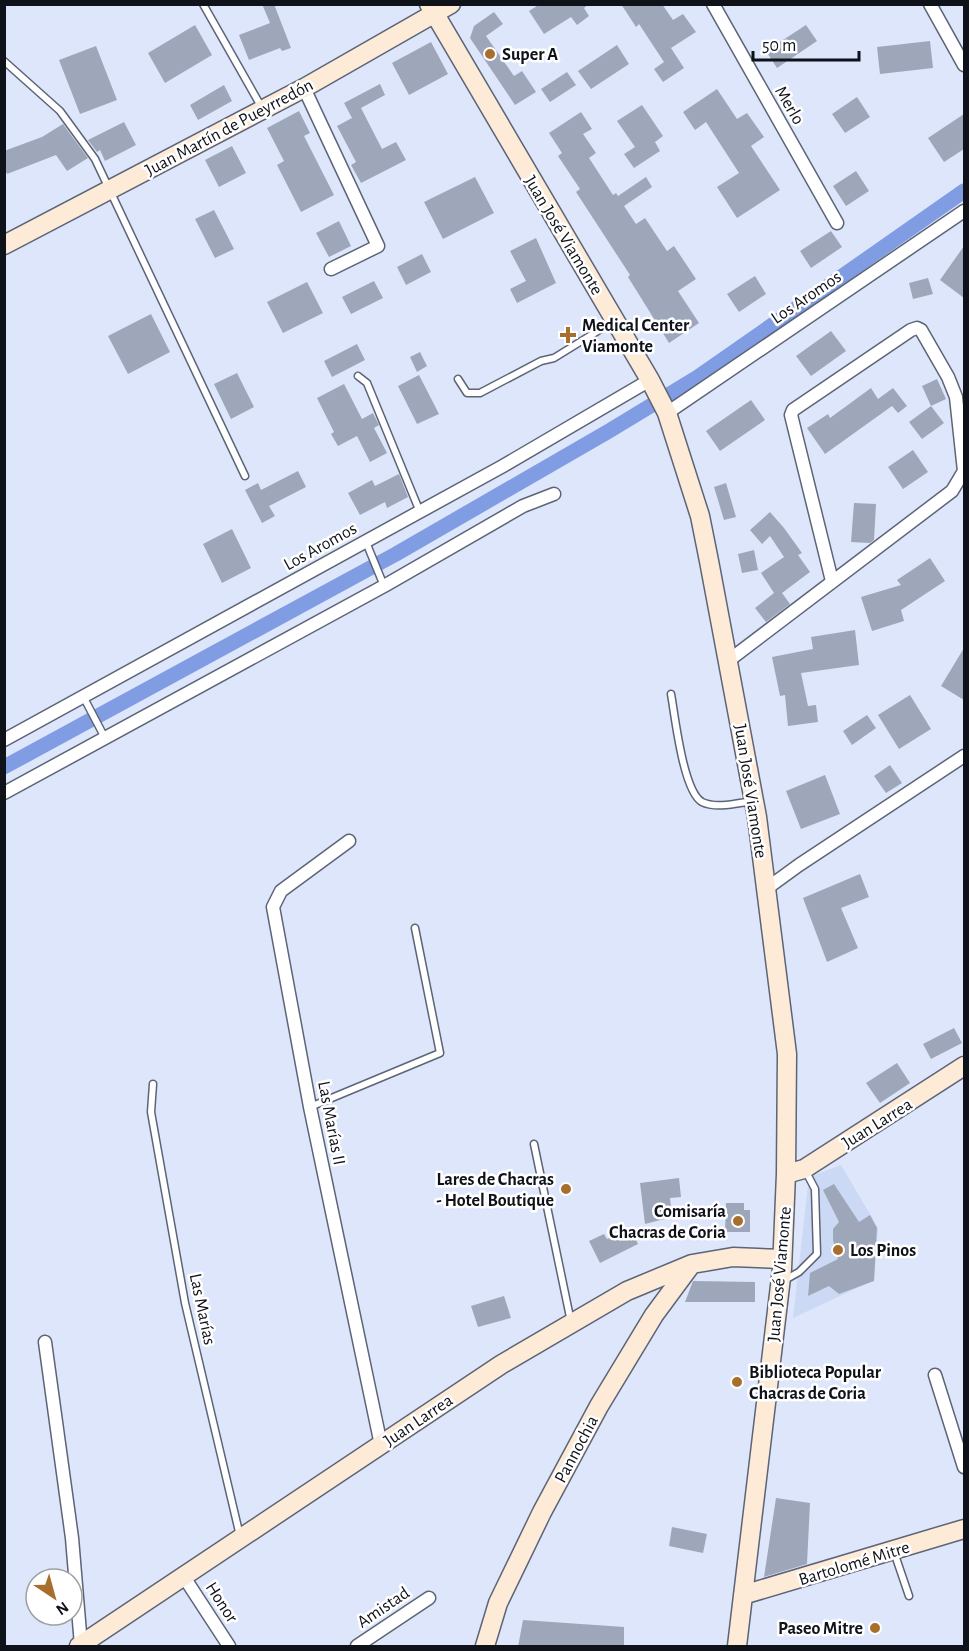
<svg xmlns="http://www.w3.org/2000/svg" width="969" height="1651" font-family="'Alegreya Sans',sans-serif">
<rect width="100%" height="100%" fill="#dde6fb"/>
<path fill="#ccd9f4" d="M841 1165 878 1228 874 1280 793 1318 809 1177Z"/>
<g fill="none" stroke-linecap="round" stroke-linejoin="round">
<path stroke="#809de4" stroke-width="15" d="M4 767 396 554 609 431 698 377 964 191"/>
</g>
<path fill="#9ea7ba" d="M262 4H274L291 48 282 51 280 48 249 60 239 35 270 23Z
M540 4H589L584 8 589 16 577 25 571 17 544 34 529 11Z
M621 4H662L673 20 683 14 696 32 671 48 684 68 663 82 654 69 664 62 639 24 636 27Z
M494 12 503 24 486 36 514 76 522 71 536 92 515 105 470 38 474 26Z
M195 25 212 55 165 83 148 53Z
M806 25 817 41 777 68 766 51Z
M930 41 933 68 880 74 877 47Z
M431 42 448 74 409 95 392 63Z
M617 45 629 64 591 89 578 71Z
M96 46 117 100 80 114 59 60Z
M567 72 576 85 550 102 541 89Z
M380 84 385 95 361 108 382 149 396 142 406 160 361 183 351 165 356 162 337 126 352 118 344 103Z
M224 85 232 101 198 120 190 105Z
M717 89 737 119 747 113 764 137 751 146 780 190 737 218 717 187 739 173 706 122 695 130 683 112Z
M857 97 870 117 845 133 832 114Z
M642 105 663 136 655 142 660 151 634 168 624 154 635 147 617 121Z
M299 111 310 133 304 136 334 195 301 212 277 165 284 161 267 128Z
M581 112 592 129 583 134 596 153 589 158 613 195 616 193 618 196 646 177 652 187 624 206 636 224 645 218 667 251 674 246 696 279 678 291 699 323 669 343 628 277 630 275 576 192 580 189 558 156 562 153 549 133Z
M964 114V149L944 162 928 138Z
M124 122 136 145 105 161 100 150 97 152 88 140Z
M63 124 88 158 67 171 56 155 7 174 4 167V151L42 137Z
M232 146 246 173 219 187 205 160Z
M856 171 869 191 846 206 833 186Z
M475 177 494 213 443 239 424 202Z
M214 210 234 249 215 258 195 219Z
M339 221 351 246 329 257 316 233Z
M831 231 842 247 811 268 800 251Z
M536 238 556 283 517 303 510 289 526 281 510 251Z
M964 246V298L940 280Z
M422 254 431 272 406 285 397 267Z
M755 276 766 294 739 312 727 294Z
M928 278 933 294 913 299 909 283Z
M374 281 383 298 351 314 342 297Z
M307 282 323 313 283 333 267 302Z
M151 314 170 352 128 374 108 336Z
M831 331 846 351 811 376 796 356Z
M357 344 365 360 332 377 324 361Z
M420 352 427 366 417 372 410 357Z
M237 373 254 407 231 419 214 384Z
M419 375 439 414 417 424 398 386Z
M937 379 946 399 931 406 922 386Z
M344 384 362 419 373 413 379 425 374 428 387 453 370 462 357 436 338 446 331 434 334 432 317 398Z
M871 388 878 399 893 388 907 406 898 413 892 406 825 454 807 428 828 414 830 418Z
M751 400 765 420 720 451 706 431Z
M931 406 944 423 922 439 909 422Z
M913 450 928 472 903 489 888 467Z
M298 471 306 487 269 506 275 516 262 523 245 490 258 483 261 490Z
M399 474 408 497 387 508 385 502 360 515 348 493 372 480 375 486Z
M726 483 736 517 724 520 714 487Z
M854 503 876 504 874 540 870 543 851 542Z
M770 512 784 528 802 553 798 555 810 572 782 593 790 604 766 622 755 608 774 593 761 573 784 557 770 536 762 544 750 530Z
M232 529 251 568 222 583 203 544Z
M754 550 758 570 742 573 738 554Z
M930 558 945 581 901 610 904 621 872 631 861 597 901 585 897 580Z
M855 630 859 665 801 673 808 706 816 705 818 722 788 726 785 695 780 696 772 657 813 649 811 637Z
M964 648V700L941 686Z
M910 695 931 729 899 749 878 715Z
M867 715 876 728 852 745 843 731Z
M890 765 902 783 886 793 874 776Z
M825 775 840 814 801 829 786 791Z
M860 874 869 897 841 908 858 948 827 962 803 898Z
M954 1028 962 1043 931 1059 923 1044Z
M897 1063 910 1083 880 1103 866 1083Z
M679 1178 681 1197 670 1198 672 1217 645 1224 640 1183Z
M834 1184 859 1222 870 1215 877 1228 874 1281 839 1294 829 1286 808 1296 810 1273 838 1259 833 1240V1229L839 1222 823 1190Z
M726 1203H744V1210H750V1232H725Z
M630 1228 638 1244 600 1263 589 1241 604 1234 607 1239Z
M693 1281 755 1282V1302H685Z
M504 1296 511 1318 478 1327 471 1306Z
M776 1498 810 1503 807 1564 764 1577Z
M672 1527 707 1534 703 1553 669 1546Z
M523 1620 624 1627V1647H518Z"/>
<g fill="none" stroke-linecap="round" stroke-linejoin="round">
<defs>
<path id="lane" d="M203 4 262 108
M4 61 60 111 95 159 245 476
M358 376 367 383 420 512
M458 379 467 393H480L541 361 554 358 614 321
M366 542 384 586
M671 694C675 716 683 791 702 802 716 809 738 803 753 801
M84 698 105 738
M153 1084 151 1112 185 1303 240 1536
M310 1107 440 1053 415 928
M534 1144 571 1322
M783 1281 799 1272 817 1254 815 1189 805 1170
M894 1552 909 1596"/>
<path id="street" d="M713 4 837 223
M930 4 964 65
M304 88 378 246 331 269
M667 413 964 211
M728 661 952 491 964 471 956 397 948 377 921 330 917 328 911 330 793 410 791 415 832 581
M4 740 503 466 650 380
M4 793 384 586 523 506 554 494
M349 841 281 891 273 907 310 1107 381 1445
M766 889 799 865 964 756
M45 1342 72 1538 81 1645
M935 1375 964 1467
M184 1577 229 1646
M357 1646 429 1598"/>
<path id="secondary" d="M429 4 650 380 667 413 700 516 709 561 757 817 787 1054 786 1174 782 1269 737 1646
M4 245 304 88 451 4
M786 1174 804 1169 964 1066
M743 1595 964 1529
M79 1646 502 1364 627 1291 692 1264 733 1257 782 1259
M485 1646 498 1603 542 1512 599 1406 654 1315 691 1265"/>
</defs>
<use href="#lane" stroke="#5c6476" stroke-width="9"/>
<use href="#street" stroke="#5c6476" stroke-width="15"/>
<use href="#secondary" stroke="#5c6476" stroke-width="21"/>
<use href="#lane" stroke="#fff" stroke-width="6"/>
<use href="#street" stroke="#fff" stroke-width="12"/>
<use href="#secondary" stroke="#fdebd8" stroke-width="18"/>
</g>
<g fill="#a86e2e" stroke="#fff" stroke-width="2">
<circle cx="490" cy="54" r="6"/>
<path d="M565 326h6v6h6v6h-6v6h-6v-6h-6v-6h6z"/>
<circle cx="566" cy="1189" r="6"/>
<circle cx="738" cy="1221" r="6"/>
<circle cx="838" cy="1250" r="6"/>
<circle cx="737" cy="1382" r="6"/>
<circle cx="875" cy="1628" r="6"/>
</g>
<g text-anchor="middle" stroke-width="5" stroke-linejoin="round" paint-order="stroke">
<g font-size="18" font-weight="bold" fill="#0f1219" stroke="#fff" text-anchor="start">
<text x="502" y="60">Super A</text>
<text x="582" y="331">Medical Center<tspan x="582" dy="21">Viamonte</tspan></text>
<text x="554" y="1185" text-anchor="end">Lares de Chacras<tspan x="554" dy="21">- Hotel Boutique</tspan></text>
<text x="726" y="1217" text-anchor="end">Comisaría<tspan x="726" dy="21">Chacras de Coria</tspan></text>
<text x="850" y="1256">Los Pinos</text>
<text x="749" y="1378">Biblioteca Popular<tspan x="749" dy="21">Chacras de Coria</tspan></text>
<text x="863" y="1634" text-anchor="end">Paseo Mitre</text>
</g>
<g font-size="18" fill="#0f1219" stroke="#fff">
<text transform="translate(790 105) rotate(60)" y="6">Merlo</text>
<text transform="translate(229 127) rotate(-28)" y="6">Juan Martín de Pueyrredón</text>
<text transform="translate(564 235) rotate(59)" y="6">Juan José Viamonte</text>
<text transform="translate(806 297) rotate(-34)" y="6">Los Aromos</text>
<text transform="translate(320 546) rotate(-29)" y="6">Los Aromos</text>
<text transform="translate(751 791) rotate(81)" y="6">Juan José Viamonte</text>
<text transform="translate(332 1123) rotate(79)" y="6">Las Marías II</text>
<text transform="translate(877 1123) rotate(-32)" y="6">Juan Larrea</text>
<text transform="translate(779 1274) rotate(-85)" y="6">Juan José Viamonte</text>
<text transform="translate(203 1309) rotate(78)" y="6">Las Marías</text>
<text transform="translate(418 1420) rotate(-34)" y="6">Juan Larrea</text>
<text transform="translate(576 1449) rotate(-62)" y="6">Pannochia</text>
<text transform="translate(854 1563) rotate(-17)" y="6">Bartolomé Mitre</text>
<text transform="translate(222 1602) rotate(57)" y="6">Honor</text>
<text transform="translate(383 1607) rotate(-34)" y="6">Amistad</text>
</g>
</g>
<rect width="969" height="1651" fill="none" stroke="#0f1219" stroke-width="12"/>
<g transform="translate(54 1597) rotate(144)"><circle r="28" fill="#ffffff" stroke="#9fa0a3" stroke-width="1.5"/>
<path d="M0-4.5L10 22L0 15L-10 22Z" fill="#a86e2e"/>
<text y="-9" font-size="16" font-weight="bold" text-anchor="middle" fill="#0f1219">N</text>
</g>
<path d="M753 51v9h106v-9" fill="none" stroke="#0f1219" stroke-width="3"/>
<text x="762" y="51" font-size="18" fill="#0f1219" stroke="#ffffff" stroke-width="4.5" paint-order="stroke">50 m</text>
</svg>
